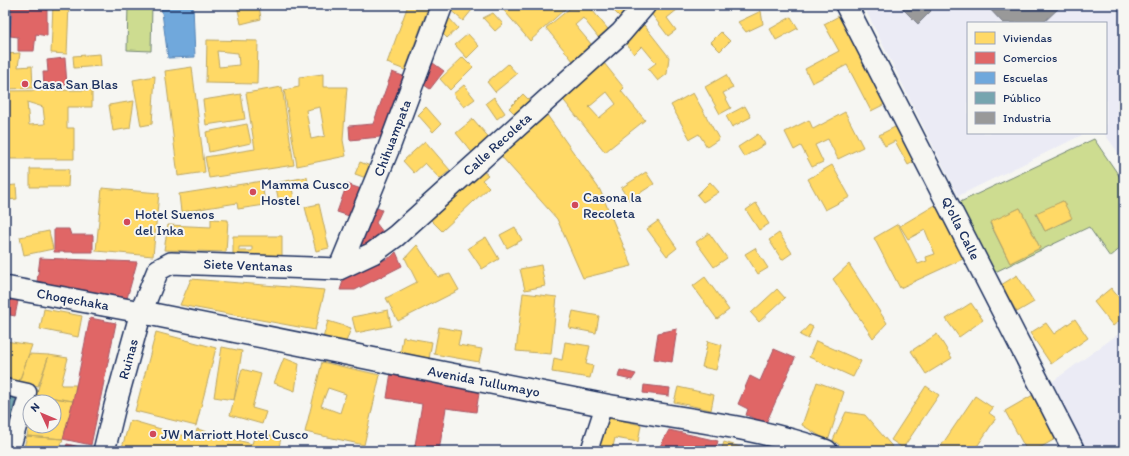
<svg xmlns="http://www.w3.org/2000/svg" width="1129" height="456" font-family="Itim,sans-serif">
<rect width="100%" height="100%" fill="#f6f6f2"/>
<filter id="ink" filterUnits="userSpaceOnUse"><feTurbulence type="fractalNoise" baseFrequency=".025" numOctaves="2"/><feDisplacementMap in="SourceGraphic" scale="8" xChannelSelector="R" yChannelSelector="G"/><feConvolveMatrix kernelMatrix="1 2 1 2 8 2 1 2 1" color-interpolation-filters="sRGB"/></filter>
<g filter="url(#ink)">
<path fill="#ebebf5" d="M863 5H1124V161L1104 133H1106V23H968V133H1086L958 196Z
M1124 330V451H1084L1049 384Z"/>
<path fill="#cddc90" stroke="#748677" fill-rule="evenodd" d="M128 5H152L151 51 127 50Z
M1094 139 1124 183V245L1110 257 1089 227 993 273 956 204ZM1063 201 1071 219 1045 231 1036 214ZM1020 208 1040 248 1010 263 990 223Z"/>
<path fill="#ffd966" stroke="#bba664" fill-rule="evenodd" d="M53 5H69L67 54 51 53Z
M237 5H259L261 19 241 24Z
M408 5H429L405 70 387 63Z
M449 5H476L463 21 448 8Z
M503 5H518L520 7 522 5H564L566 8 530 41 501 7Z
M574 5H588L612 34 602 42 583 18 575 25 597 51 578 67 546 28Z
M608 5H636L622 19Z
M660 5H683L667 18 676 30 668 36 650 12Z
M761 11 763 24 746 32 738 22Z
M493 13 503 24 495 31 483 18Z
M839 16 885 104 871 111 847 65 812 83 805 69 839 51 824 24Z
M791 17 798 28 776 40 770 29Z
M449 18 458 28 447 38 442 33Z
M644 25 669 57 667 74 658 81 648 69 656 63 642 46 634 54 624 41Z
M721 32 730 41 720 51 711 42Z
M468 34 479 46 467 58 455 45Z
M207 40 258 41 257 84 206 83ZM217 51 238 53 239 65 219 67Z
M20 53 18 67 32 66 33 88 6 89 5 54Z
M100 54 101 66 74 68 73 56Z
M463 57 473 67 450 90 440 79Z
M604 63 624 88 621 91 645 120 605 152 561 97ZM607 92 616 104 599 118 589 107Z
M508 64 517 74 495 92 487 82Z
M192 67 205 172 178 176 165 71Z
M323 74V87H347L343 140 346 156 297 166 284 90 299 87V77ZM320 107 325 136 311 139 306 110Z
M726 75 733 88 723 93 731 108 720 114 705 87Z
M155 76 152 124 141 126 133 80Z
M464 85 475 99 464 107 453 94Z
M282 87 294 165 209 178 205 157 255 149 246 93Z
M92 90V107H67V128H74V159H5V91ZM27 102 43 107 45 124 29 125Z
M693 93 719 139 707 147 699 134 690 139 671 105Z
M241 94 245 119 206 125 203 100Z
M523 94 533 104 519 118 509 108Z
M494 97 505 113 497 119 486 103Z
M134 101 130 128 113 131 109 105Z
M745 106 751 117 732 127 726 116Z
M426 107 441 124 433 132 418 115Z
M845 112 863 147 838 159 828 139 815 145 823 162 812 167 801 146 794 150 785 132 809 120 813 129Z
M547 115 600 190 632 266 583 278 557 219 501 156Z
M473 119 492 141 475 156 456 133Z
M247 124 251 143 209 152 206 132Z
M899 125 917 160 908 165 895 141 885 146 879 135Z
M758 134 765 144 744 157 738 147Z
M425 141 450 170 440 179 425 163 414 173 403 161Z
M360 162 373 167 369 179 355 174Z
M832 165 850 197 825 210 808 179Z
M30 169H69L68 187H30Z
M482 170 488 175 482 180 489 187 442 231 431 220Z
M646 172 654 184 629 200 621 188Z
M307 177 308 185 292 188 294 199 279 202 275 183Z
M262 181 265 205 238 209 237 203 181 212 179 194Z
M710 182 719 192 703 202 697 195Z
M16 185 17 199 7 200 5 186Z
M102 188 159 193 153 256 96 251Z
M1063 201 1072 218 1045 231 1036 213Z
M756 203 769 224 759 230 746 210Z
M319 204 329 248 316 251 305 207Z
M937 204 965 258 900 288 874 238 898 224 918 264 927 261 926 257 935 254 925 230 908 239 900 226Z
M1020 208 1040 248 1010 263 990 222Z
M211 219 228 220 226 252 164 250 168 225 211 227Z
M658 221 677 248 667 256 647 229Z
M515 227 522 240 507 248 500 235Z
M49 231 53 249 24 255 20 237Z
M709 233 727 258 714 267 696 242Z
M779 233 792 253 782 260 769 240Z
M233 236H282V261H233ZM239 247H252V251H239Z
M486 237 499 259 482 269 468 248Z
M417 245 438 277 450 274 459 290 398 321 386 298 417 282 405 258Z
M755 248 768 268 758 274 745 254Z
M849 264 887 323 873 338 833 279Z
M541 265 545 286 525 290 520 269Z
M1017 275 1034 302 1017 312 1001 285Z
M705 277 729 310 717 319 693 286Z
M191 279 325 290 315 330 180 305Z
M1111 288 1124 304V317L1113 326 1094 302Z
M777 289 785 298 759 322 751 313Z
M523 293 557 297 551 354 516 351Z
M971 303 983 320 959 337 946 319Z
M44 309 82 316 78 337 40 329Z
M388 310 391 326 356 333 352 317Z
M573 311 599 316 596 333 569 328Z
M1075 319 1088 338 1051 364 1030 333 1046 323 1054 334Z
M328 321 351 328 345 345 323 338Z
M809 325 813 327 808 339 800 335Z
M439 327 461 331 458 345 482 349 479 362 434 354Z
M156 332 216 348 196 426 135 411Z
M937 334 952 358 926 374 911 351Z
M403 337 432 342 429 359 400 355Z
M5 341 32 345 19 382 5 380Z
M708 341 722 345 716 370 702 367Z
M816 341 861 361 853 377 809 357Z
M565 342 590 346 586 364 593 366 590 378 552 372 554 358 562 360Z
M222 347 242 351 234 400 214 397Z
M29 354 49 355 38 386 19 382Z
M49 355 68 358 61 385H76L73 401 36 395Z
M284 358 299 364 295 391 274 383Z
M322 362 380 375 364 445 305 432ZM328 388 346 394 340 413 321 406Z
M242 369 261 374 252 408 266 412 262 424 230 415Z
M817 382 844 392 828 441 802 425Z
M926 386 939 395 903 448 891 440Z
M678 387 714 395 711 410 674 402Z
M36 395 73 401 63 439 27 436 30 423V426H54V402H34Z
M1033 395 1057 438 1034 451H1027L1005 411Z
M975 396 993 408 989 413 996 418 974 451H942L939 449Z
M846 412 865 415 896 451H847L833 440Z
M607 417 641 425 638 442 615 438 612 451H593Z
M130 420 195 439 197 429 252 444 256 431 281 438 278 451H121Z
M27 436 63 439 59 451H23Z
M724 442 750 450V451H721Z"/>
<path fill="#e06666" stroke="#a55664" d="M5 5H47V36L36 34 34 51H18V37L10 36 12 9 5 8Z
M65 58 67 85 44 87 43 72H48L47 60Z
M433 63 444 71 430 89 420 82Z
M392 72 411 79 390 136 350 140 349 126 373 124Z
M347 184 364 190 355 218 337 212Z
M374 207 382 210 376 223 383 232 397 220 398 221 368 246 359 243Z
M54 229H69L71 235H93V252H54Z
M396 252 402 266 355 290H340L344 278 391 257Z
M40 258 137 262 126 302 36 290Z
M5 297 18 301 15 316 5 314Z
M90 318 116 323 91 445 63 439 73 401Z
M677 329 672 362 654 359 658 333Z
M774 349 795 358 766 423 746 415 748 409 738 404 750 376 760 381Z
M620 370 636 374 632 380 618 377Z
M391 372 480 387 476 412 446 408 439 451H414L422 404 387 398Z
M644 385 670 388 669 396 643 393Z
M669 430 718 441 715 451H674L659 448Z
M67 444 84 448 83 451H65Z"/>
<path fill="#6fa8dc" stroke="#5684b6" d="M161 5H193L195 57 168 58Z
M5 10H11L10 32H5Z"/>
<path fill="#76a5af" stroke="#5b8297" d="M5 395 16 398 5 438Z"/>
<path fill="#999" stroke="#737987" d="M899 5H927L931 11 918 24Z
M986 5H1061V6L1043 23H1003Z"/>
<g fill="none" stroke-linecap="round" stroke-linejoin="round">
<defs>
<path id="pedestrian" d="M5 387 28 392 11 451
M589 451 604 405"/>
<path id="minor" d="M846 5 1074 451
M339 269 388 150 442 5
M5 287 141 312
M104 451 115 406 141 312 158 270 171 263 339 269 373 253 396 236 621 33 645 5"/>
<path id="tertiary" d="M141 312C294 343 446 374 599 404 675 419 753 425 826 451"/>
</defs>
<use href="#pedestrian" stroke="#1b2f5e" stroke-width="19"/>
<use href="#minor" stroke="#1b2f5e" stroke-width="24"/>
<use href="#tertiary" stroke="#1b2f5e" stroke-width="25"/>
<use href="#pedestrian" stroke="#f6f6f2" stroke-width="16"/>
<use href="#minor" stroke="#f6f6f2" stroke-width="21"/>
<use href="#tertiary" stroke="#f6f6f2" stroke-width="22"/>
</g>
</g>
<g fill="#d1495b" stroke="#f6f6f2" stroke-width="1.5">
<circle cx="25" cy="84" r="4"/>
<circle cx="253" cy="192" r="4"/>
<circle cx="575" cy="205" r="4"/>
<circle cx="127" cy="222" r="4"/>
<circle cx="153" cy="434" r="4"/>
</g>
<g text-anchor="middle" stroke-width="4" stroke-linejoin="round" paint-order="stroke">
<g font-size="14" fill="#1b2f5e" stroke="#f6f6f2" text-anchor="start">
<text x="33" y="89">Casa San Blas</text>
<text x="261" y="189">Mamma Cusco<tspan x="261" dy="16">Hostel</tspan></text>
<text x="583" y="202">Casona la<tspan x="583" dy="16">Recoleta</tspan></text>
<text x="135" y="219">Hotel Suenos<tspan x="135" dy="16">del Inka</tspan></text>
<text x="161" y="439">JW Marriott Hotel Cusco</text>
</g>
<g font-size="14" fill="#1b2f5e" stroke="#f6f6f2">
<text transform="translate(392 138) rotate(-69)" y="5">Chihuampata</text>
<text transform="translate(497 144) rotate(-42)" y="5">Calle Recoleta</text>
<text transform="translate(961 228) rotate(63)" y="5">Q'olla Calle</text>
<text transform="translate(248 265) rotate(2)" y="5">Siete Ventanas</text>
<text transform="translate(73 299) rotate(10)" y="5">Choqechaka</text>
<text transform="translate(128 359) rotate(-75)" y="5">Ruinas</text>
<text transform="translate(484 381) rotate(11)" y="5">Avenida Tullumayo</text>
</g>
</g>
<rect width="1129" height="456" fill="none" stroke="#f6f6f2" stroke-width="20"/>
<rect x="10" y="10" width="1109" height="436" fill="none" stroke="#1b2f5e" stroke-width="1.5" filter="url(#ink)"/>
<rect x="967" y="22" width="140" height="112" fill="#f6f6f2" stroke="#9ea6b7"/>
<rect x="975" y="32" width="20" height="12" fill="#ffd966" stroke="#9ea6b7"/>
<text x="1003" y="42" font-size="12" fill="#1b2f5e">Viviendas</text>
<rect x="975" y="52" width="20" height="12" fill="#e06666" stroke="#9ea6b7"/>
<text x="1003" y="62" font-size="12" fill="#1b2f5e">Comercios</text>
<rect x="975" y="72" width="20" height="12" fill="#6fa8dc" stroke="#9ea6b7"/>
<text x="1003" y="82" font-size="12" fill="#1b2f5e">Escuelas</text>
<rect x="975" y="92" width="20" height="12" fill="#76a5af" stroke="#9ea6b7"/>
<text x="1003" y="102" font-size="12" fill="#1b2f5e">Público</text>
<rect x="975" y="112" width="20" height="12" fill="#999999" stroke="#9ea6b7"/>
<text x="1003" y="122" font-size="12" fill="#1b2f5e">Industria</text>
<g transform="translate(42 414) rotate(314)"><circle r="19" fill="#f6f6f2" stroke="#9ea6b7"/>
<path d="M0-3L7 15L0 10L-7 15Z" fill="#d1495b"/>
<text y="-6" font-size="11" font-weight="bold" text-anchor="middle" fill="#1b2f5e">N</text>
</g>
</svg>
